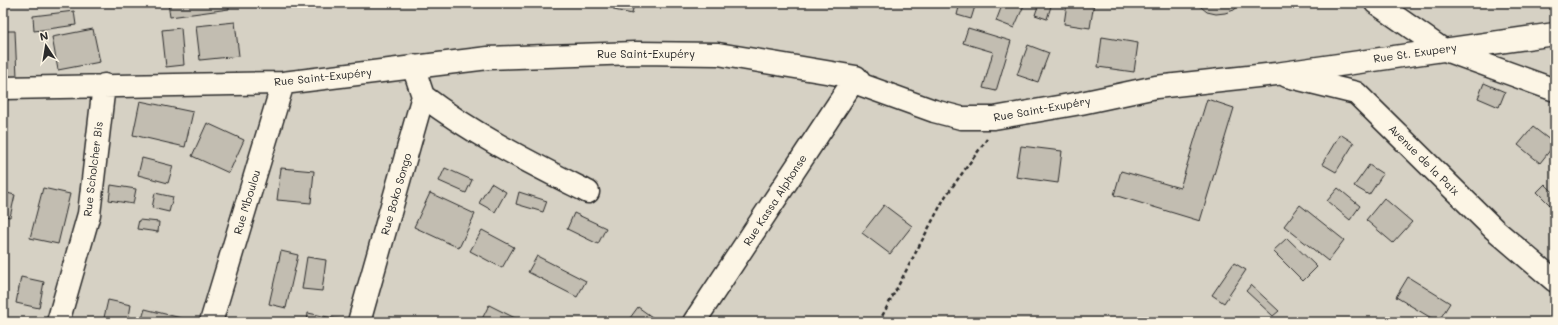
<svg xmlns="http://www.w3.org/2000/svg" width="1558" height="325" font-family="Mali,sans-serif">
<rect width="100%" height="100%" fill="#f4edde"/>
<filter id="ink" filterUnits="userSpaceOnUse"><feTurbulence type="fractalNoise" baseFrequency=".025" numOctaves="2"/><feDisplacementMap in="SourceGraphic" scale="8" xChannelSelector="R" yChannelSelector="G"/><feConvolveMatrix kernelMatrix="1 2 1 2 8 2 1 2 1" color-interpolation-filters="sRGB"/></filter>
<g filter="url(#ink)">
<path fill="#d6d1c4" stroke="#807e78" d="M3 3H1555V322H3Z"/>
<path fill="#c2bdb1" stroke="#2b2b2b" d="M168 3H229V9L170 17Z
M615 3H634L632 14 614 10Z
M637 3H652L651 6Z
M960 3H976L971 19 957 15Z
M1003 3H1025L1014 28 996 21Z
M1039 3H1052L1047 19 1035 15Z
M1067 3H1094L1090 28 1064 24Z
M1196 3H1242L1234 10 1225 13 1216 14 1207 12Z
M74 11 76 25 34 31 33 16Z
M235 22 239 56 200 60 196 26Z
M181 28 184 65 166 67 162 30Z
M968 28 1011 41 996 91 983 88 993 52 963 43Z
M93 29 100 62 58 70 52 37Z
M3 31H15L17 77H3Z
M1102 37 1138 43 1134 72 1098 67Z
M1028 45 1049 53 1038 82 1017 75Z
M1484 83 1505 92 1499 107 1478 98Z
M1207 99 1234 108 1200 221 1114 195 1121 171 1180 188Z
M140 101 193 112 185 147 133 135Z
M207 123 244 140 229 173 192 156Z
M1533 127 1555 144 1540 163 1518 145Z
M1340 134 1354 143 1336 172 1322 164Z
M1021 146 1062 151 1058 183 1016 177Z
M142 158 173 166 168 183 138 175Z
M1369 165 1383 174 1369 195 1354 186Z
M281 168 314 171 311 203 277 200Z
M445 168 472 180 466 193 439 181Z
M491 183 506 192 495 212 479 203Z
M1545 184 1555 194V210L1537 192Z
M111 185 136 189 133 204 109 200Z
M43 188 70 194 58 244 30 238Z
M1338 188 1360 206 1350 220 1327 201Z
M3 192 15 195 10 217 3 216Z
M519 192 547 201 543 212 516 204Z
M155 193 173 197 169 212 152 208Z
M430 193 475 214 459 248 414 227Z
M1384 198 1412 222 1393 243 1366 220Z
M884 205 912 226 890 254 862 233Z
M1300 205 1344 240 1328 261 1284 226Z
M574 213 606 228 598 244 567 229Z
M139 220 159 222 158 232 137 229Z
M482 230 514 247 502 268 470 251Z
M1287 238 1317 267 1303 281 1273 251Z
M281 251 298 255 286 308 269 304Z
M537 256 586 281 577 297 528 272Z
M307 257 326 260 322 291 302 289Z
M1234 263 1246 270 1224 303 1212 295Z
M21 277 44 282 39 308 16 303Z
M1408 277 1450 303 1438 322 1396 297Z
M1251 285 1279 311 1273 316 1246 291Z
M108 300 131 305 128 322H103Z
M489 305 517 319 516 322H488L482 319Z
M638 307 659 322H627Z
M145 309 185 319V322H141Z
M308 313 348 321V322H307Z
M390 317 399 322H388Z"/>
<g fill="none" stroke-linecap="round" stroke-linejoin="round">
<defs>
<path id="minor" d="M1376 3 1442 49 1555 90
M1287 76 1356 93 1494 229 1555 281
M3 88 283 83 488 58 636 53 718 54 856 77 862 85 934 111 961 118H994L1081 103 1156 87 1276 74 1555 34
M423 96C474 135 531 163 588 192
M58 322 89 214 104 85
M211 322 283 83
M359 322 423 96 413 66
M694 322 856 77"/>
</defs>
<use href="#minor" stroke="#2b2b2b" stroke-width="25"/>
<path stroke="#2b2b2b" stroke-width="2.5" stroke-dasharray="4 3" stroke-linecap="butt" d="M879 322 945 197 987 139"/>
<use href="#minor" stroke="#fcf5e5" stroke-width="22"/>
</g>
</g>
<g text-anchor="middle" stroke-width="3" stroke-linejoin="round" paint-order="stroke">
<g font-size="11" fill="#2b2b2b" stroke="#fcf5e5">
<text transform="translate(1415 53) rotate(-8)" y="4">Rue St. Exupery</text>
<text x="646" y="58">Rue Saint-Exupéry</text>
<text transform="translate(323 77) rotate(-6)" y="4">Rue Saint-Exupéry</text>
<text transform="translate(1042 109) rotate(-10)" y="4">Rue Saint-Exupéry</text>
<text transform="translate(1424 160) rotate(45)" y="4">Avenue de la Paix</text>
<text transform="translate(93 169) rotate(-83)" y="4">Rue Scholcher Bis</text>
<text transform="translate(396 194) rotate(-74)" y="4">Rue Boko Songo</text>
<text transform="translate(775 200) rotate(-57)" y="4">Rue Kassa Alphonse</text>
<text transform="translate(247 202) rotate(-73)" y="4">Rue Mboulou</text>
</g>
</g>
<rect width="1558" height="325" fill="none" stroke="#fcf5e5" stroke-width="16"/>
<rect x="8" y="8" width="1542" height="309" fill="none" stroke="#2b2b2b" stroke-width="1.5" filter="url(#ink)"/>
<g transform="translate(46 46) rotate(348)" stroke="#fcf5e5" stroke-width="3" paint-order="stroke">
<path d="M0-3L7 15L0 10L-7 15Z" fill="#2b2b2b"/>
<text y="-6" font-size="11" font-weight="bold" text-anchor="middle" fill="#2b2b2b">N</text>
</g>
</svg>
